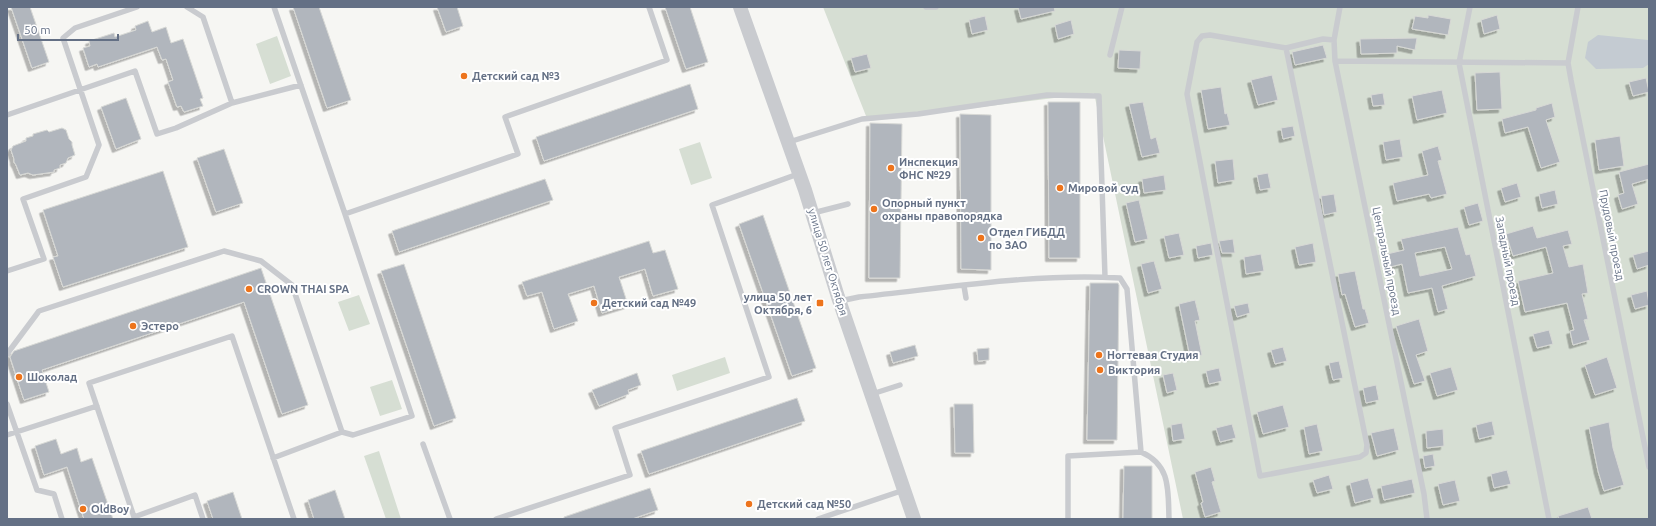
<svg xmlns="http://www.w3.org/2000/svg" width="1656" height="526" font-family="Ubuntu,sans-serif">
<defs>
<filter id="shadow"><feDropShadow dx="-3.5" dy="3.5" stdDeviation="0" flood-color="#0004"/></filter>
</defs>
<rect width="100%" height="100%" fill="#f6f6f3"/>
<path fill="#d6ded3" d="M823 7H1649V519H1183L1094 93 868 121Z
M277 36 291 76 270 84 256 44Z
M700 142 712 178 691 185 679 149Z
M359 295 370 324 349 331 338 302Z
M725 357 730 373 677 391 672 375Z
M392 380 402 409 380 416 370 387Z
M379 451 401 519H386L364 456Z"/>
<path fill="#c4cbd2" d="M1598 35 1648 40 1649 64 1643 68 1596 69 1585 58 1588 42Z"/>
<path fill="#b1b6bd" stroke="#d7d8d5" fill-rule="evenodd" filter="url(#shadow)" d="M11 7H30L49 62 32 68Z
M293 7H319L351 100 327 108Z
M437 7H457L463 26 446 32Z
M665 7H690L708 62 686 69Z
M1018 7H1054L1055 11 1021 19Z
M1428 15 1451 19 1448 35 1412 29 1415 16 1428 18Z
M1497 15 1500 29 1484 34 1481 20Z
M985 16 988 30 972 34 969 20Z
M1071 20 1074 34 1058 39 1055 25Z
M148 21 152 32 166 27 171 43 183 39 203 98 200 99 203 106 184 112 181 106 177 107 168 82 173 80 166 59 162 60 157 47 98 67 97 64 89 67 83 48 90 46 89 41 114 33 115 37 136 30 135 26Z
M1417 38 1415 50 1397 46V53L1361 54 1360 39Z
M1323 45 1327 58 1295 65 1292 52Z
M1119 50 1141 51 1140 69 1118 68Z
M867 54 871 68 855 72 851 58Z
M1500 72 1502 109 1477 110 1475 73Z
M1272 75 1278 100 1258 105 1251 80Z
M1646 78 1649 92 1633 96 1629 82Z
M690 84 698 109 544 161 536 137Z
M1221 87 1225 114 1227 113 1230 125 1208 129 1201 90Z
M1442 90 1447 113 1417 120 1412 96Z
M1383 93 1385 105 1373 106 1371 95Z
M126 98 141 139 116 149 101 107Z
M1048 102H1080V258H1049Z
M1143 102 1151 139 1156 137 1160 153 1142 157 1129 104Z
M1552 103 1555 117 1546 120 1560 162 1541 168 1528 127 1505 133 1502 119 1536 110V108Z
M960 114 991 115V270L961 269Z
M870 123 902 124 900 278H869Z
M1293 126 1295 136 1283 139 1281 128Z
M62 128 66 130 69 139 72 142V145L75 155 68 158 66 163 60 165V168L54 170V172L33 175 28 173 20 175 16 165 14 162V159L11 150 13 146 26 141V138L33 136V134L47 130 49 132Z
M1620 136 1624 166 1599 170 1595 140Z
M1400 139 1403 157 1386 160 1383 142Z
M1438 146 1442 160 1438 161 1447 194 1431 198 1429 194 1397 201 1393 183 1428 175 1422 151Z
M224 149 243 203 216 212 197 158Z
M1233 159 1235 180 1218 183 1215 161Z
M1649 164V179L1632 184 1638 204 1622 209 1618 195 1624 193 1619 172Z
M163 171 188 247 63 287 53 257 58 256 43 210Z
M1268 173 1271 188 1260 190 1257 175Z
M1164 175 1166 190 1144 193 1142 179Z
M545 179 553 200 399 252 392 231Z
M1517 183 1521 197 1505 202 1501 188Z
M1555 190 1558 204 1542 208 1539 194Z
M1334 194 1337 212 1324 215 1321 196Z
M1139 200 1148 239 1135 242 1126 203Z
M1478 203 1483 221 1469 225 1464 207Z
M763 215 816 368 792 376 739 224Z
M1533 226 1537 238 1568 230 1572 244 1563 246 1569 267 1583 264 1588 293 1582 294 1588 319 1584 320 1590 340 1573 345 1570 331 1574 330 1567 303 1525 312 1518 281 1553 273 1546 247 1513 256 1506 234Z
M1458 227 1466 255 1470 254 1476 276 1442 286 1448 309 1438 312 1432 288 1408 293 1402 264 1390 267 1387 254 1404 250 1401 239ZM1445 247 1452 269 1420 276 1415 253Z
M1179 233 1184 255 1169 258 1164 236Z
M1233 239 1235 253H1222L1219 241Z
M649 241 653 253 665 250 678 289 653 296 645 269 619 277 628 305 602 313 594 286 568 294 578 321 554 329 542 292 527 296 522 282Z
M1211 243 1213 255 1198 258 1196 246Z
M1313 243 1316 262 1299 265 1295 247Z
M1649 251V265L1637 269 1633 255Z
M1261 254 1264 271 1246 274 1244 257Z
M1154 261 1162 289 1148 293 1141 264Z
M404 264 456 418 434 426 381 271Z
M261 268 308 405 282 414 244 302 42 370 49 392 24 400 10 357 14 351Z
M1355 271 1363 309H1365L1369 323 1355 327 1345 294 1342 295 1338 274Z
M1090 283H1118L1119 285 1117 440H1087Z
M1647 291 1649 305 1635 309 1631 295Z
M1195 300 1200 320 1195 321 1202 355 1190 357 1179 304Z
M1248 303 1250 313 1237 317 1234 306Z
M1419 319 1428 351 1416 355 1425 381 1414 384 1396 326Z
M1549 330 1553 344 1537 348 1533 334Z
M915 345 918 356 893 363 890 352Z
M1283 347 1287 361 1275 364 1271 350Z
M989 348V360L978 361 977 349Z
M1607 357 1617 388 1595 395 1585 365Z
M1339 361 1343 378 1333 380 1329 363Z
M1451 367 1458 390 1437 396 1430 373Z
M1219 368 1222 381 1209 384 1206 371Z
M637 373 641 385 628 390 629 394 599 406 592 390Z
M1173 373 1177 390 1167 393 1163 375Z
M1376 385 1379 400 1366 403 1363 388Z
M797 398 805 421 649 474 641 451Z
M954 404H973L974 453H955Z
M1283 405 1289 427 1263 434 1257 412Z
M1492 421 1495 435 1479 439 1476 425Z
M1609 422 1613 448 1624 485 1604 491 1598 471 1589 427Z
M1182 423 1185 439 1173 441 1171 425Z
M1232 424 1236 438 1220 442 1216 428Z
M1317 424 1323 451 1309 454 1304 427Z
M1394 428 1399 450 1377 456 1371 433Z
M1443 429 1444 446 1427 448 1426 431Z
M56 439 61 454 77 448 81 462 92 458 113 519H84L67 467 44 475 35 446Z
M1433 454 1435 466 1425 468 1423 456Z
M1124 466H1152V519H1123Z
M1211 467 1215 481 1212 482 1221 512 1205 517 1201 503 1203 502 1195 472Z
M1507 470 1511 484 1494 488 1491 474Z
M1329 475 1333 489 1317 493 1313 480Z
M1368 478 1374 498 1355 503 1350 483Z
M1412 479 1415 493 1384 500 1381 486Z
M1455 480 1460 501 1443 505 1438 484Z
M650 488 658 510 632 519H564V517Z
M335 490 345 519H314L308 500Z
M233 492 242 519H213L207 501Z
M1588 507 1592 519H1559L1558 516Z"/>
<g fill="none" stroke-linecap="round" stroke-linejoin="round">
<path stroke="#c9cbcf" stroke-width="5.5" d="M274 7 345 214 412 416 353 435 342 432
M926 7H936
M1340 7 1334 40 1335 61 1424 494 1427 519
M1470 7 1459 63 1549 519
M1578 7 1568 63 1571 80 1649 467
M1286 48 1367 445 1366 453 1360 457 1260 476 1187 94 1197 42 1202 36 1210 35 1286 48 1323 39 1334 40
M1110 55 1122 7
M1335 61 1568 63
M232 103 301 85
M7 115 135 71 157 134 176 128 232 103 203 17 187 7
M789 142 862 119 918 114 1047 95 1099 96 1105 277
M813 213 848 204
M345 214 518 154 505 117 667 60 649 7
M7 271 44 259 23 199 86 177 99 145 63 38 75 28 137 7
M964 286 966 298
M840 301 859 297C946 288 1033 273 1120 278L1127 289 1141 452
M7 354 39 311 224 251 261 261 292 285 342 432 273 458
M872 394 900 385
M7 404 37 490 54 494 62 519
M7 435 97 406
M423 444 450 519
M203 519 195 495 134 517 89 383 232 336 294 519
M496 519 630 475 615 428 769 377 712 205 798 174
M818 519 904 490
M1068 519V456L1141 452C1171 465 1168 490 1169 519"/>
<path stroke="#c9cbcf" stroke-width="14" d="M740 7 805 190 838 297 914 519"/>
</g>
<g fill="#ed741c" stroke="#fff" stroke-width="1.5">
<circle cx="464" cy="76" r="4"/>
<circle cx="891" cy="168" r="4"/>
<circle cx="1060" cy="188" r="4"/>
<circle cx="874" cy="209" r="4"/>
<circle cx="981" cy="238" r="4"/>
<circle cx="249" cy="289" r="4"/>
<circle cx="594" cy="303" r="4"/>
<rect x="816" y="299" width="8" height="8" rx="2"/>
<circle cx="133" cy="326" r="4"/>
<circle cx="1099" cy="355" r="4"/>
<circle cx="1100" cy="370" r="4"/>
<circle cx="19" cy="377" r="4"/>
<circle cx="749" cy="504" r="4"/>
<circle cx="83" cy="509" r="4"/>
</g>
<g text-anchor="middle" stroke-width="4" stroke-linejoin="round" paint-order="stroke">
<g font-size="11" font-weight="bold" fill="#647085" stroke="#fff" text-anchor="start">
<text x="472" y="80">Детский сад №3</text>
<text x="899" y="166">Инспекция<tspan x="899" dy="13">ФНС №29</tspan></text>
<text x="1068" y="192">Мировой суд</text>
<text x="882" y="207">Опорный пункт<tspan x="882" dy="13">охраны правопорядка</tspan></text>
<text x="989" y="236">Отдел ГИБДД<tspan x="989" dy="13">по ЗАО</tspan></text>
<text x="257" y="293">CROWN THAI SPA</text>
<text x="812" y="301" text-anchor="end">улица 50 лет<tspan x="812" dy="13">Октября, 6</tspan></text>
<text x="602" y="307">Детский сад №49</text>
<text x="141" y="330">Эстеро</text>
<text x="1107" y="359">Ногтевая Студия</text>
<text x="1108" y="374">Виктория</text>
<text x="27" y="381">Шоколад</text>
<text x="757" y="508">Детский сад №50</text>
<text x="91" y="513">OldBoy</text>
</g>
<g font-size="11" fill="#647085" stroke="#fff">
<text transform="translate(1612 235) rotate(79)" y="4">Прудовый проезд</text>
<text transform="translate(1387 261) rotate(79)" y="4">Центральный проезд</text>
<text transform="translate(1508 261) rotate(79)" y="4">Западный проезд</text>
<text transform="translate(828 262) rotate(73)" y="4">улица 50 лет Октября</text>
</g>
</g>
<rect width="1656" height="526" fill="none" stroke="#647085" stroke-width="16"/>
<path d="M18 34v6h100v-6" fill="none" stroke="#647085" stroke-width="2"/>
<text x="24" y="34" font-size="12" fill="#647085" stroke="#ffffff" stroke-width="3" paint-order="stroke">50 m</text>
</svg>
